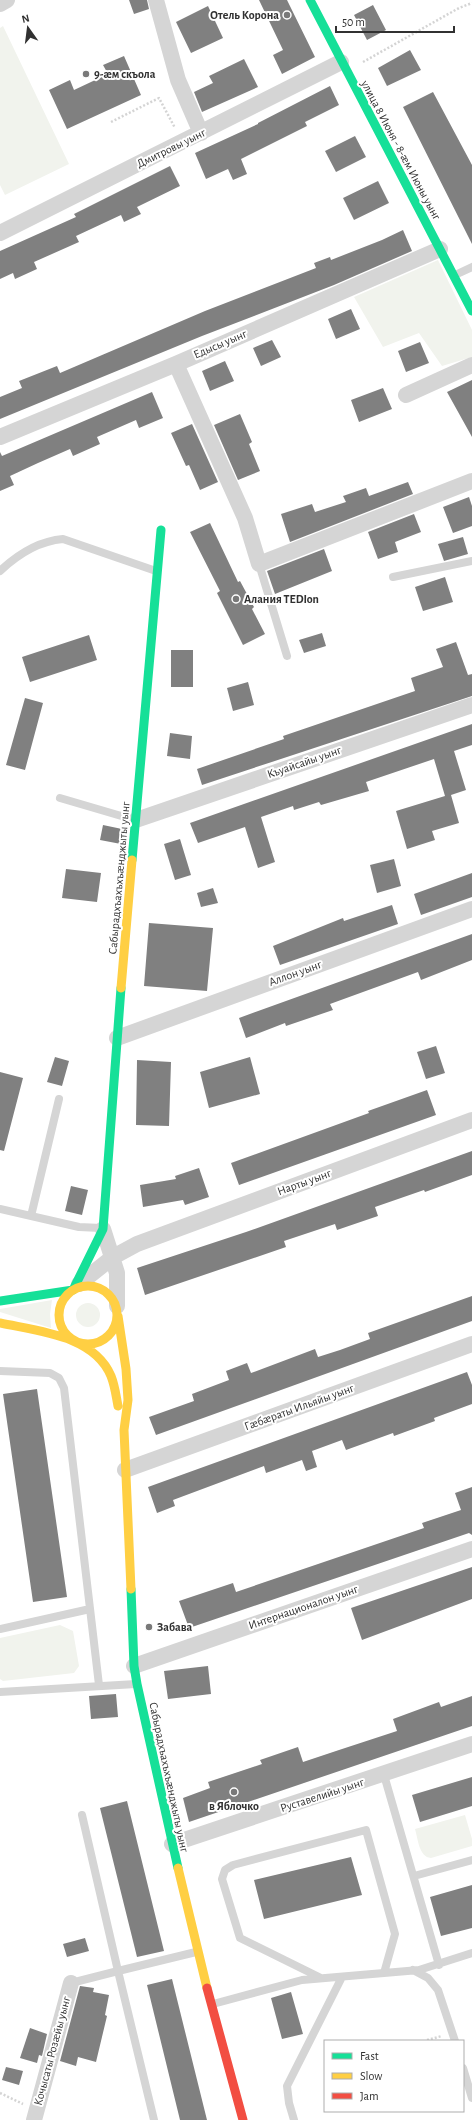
<svg xmlns="http://www.w3.org/2000/svg" width="472" height="2120" font-family="'Alegreya Sans',sans-serif">
<rect width="100%" height="100%" fill="#fff"/>
<path fill="#f1f3ed" d="M3 26 69 164 5 195 0 185V28Z
M438 260 472 330V357L442 366 419 333 383 347 354 297Z
M52 1300 50 1314 51 1328 0 1312V1309Z
M76 1315a12 12 0 1 1 24 0a12 12 0 1 1-24 0Z
M60 1625 73 1631 79 1666 74 1673 3 1681 0 1679V1638Z
M465 1815 472 1839V1846L431 1858C419 1857 418 1839 415 1829Z"/>
<path fill="#808080" d="M129 0H147L149 9 134 14Z
M259 0H287L315 57 282 74 273 55 283 50Z
M373 5 386 30 367 40 354 15Z
M208 6 223 38 191 53 176 22Z
M410 50 421 70 387 86 378 68Z
M124 56 141 95 67 129 49 90 70 80 74 90 108 74 103 65Z
M244 59 258 87 202 112 194 92 213 83 209 76Z
M330 86 339 105 305 122 307 126 241 159 247 174 233 180 228 169 206 179 195 153 258 124V123Z
M433 92 472 165V244L403 107Z
M355 136 366 157 336 172 325 151Z
M170 166 180 186 137 207 141 214 124 222 121 215 76 236 79 242 34 262 37 269 15 279 13 273 0 279V251L76 217 74 214Z
M378 181 389 203 354 220 343 198Z
M403 230 412 251 334 285 202 336 0 419V397L22 388 19 381 57 366 60 373 205 311 316 268 314 263 330 257 331 260 382 240Z
M351 309 360 329 336 339 328 319Z
M272 340 281 357 261 366 253 348Z
M420 342 429 363 406 372 398 351Z
M225 361 234 381 210 391 202 371Z
M472 380V437L447 392Z
M383 388 392 409 359 422 351 400Z
M152 392 163 418 139 428 136 420 97 437 100 444 73 456 70 449 38 463 10 476 14 485 0 491V452L2 456Z
M240 414 252 442 249 444 260 471 238 480 214 425Z
M192 424 218 482 200 490 189 465 186 466 171 433Z
M408 482 413 494 290 542 281 514 312 504 315 512 346 502 343 496 366 488 369 496Z
M469 497 472 506V526L453 533 443 507Z
M414 514 421 532 395 542 398 552 378 559 368 532Z
M210 523 238 582 240 581 254 607 252 609 265 634 243 645 217 593 220 591 190 532Z
M463 537 468 554 444 561 438 544Z
M324 549 332 571 275 594 267 571Z
M445 577 453 602 423 611 415 587Z
M322 633 326 646 304 653 299 640Z
M89 635 97 660 30 682 22 657Z
M456 642 468 675 472 674V696L202 785 197 769 284 739 283 736 415 691 411 678 443 667 436 649Z
M171 650H193V687H171Z
M248 682 254 705 233 711 227 688Z
M25 698 43 703 25 770 6 765Z
M472 724V745L454 751 466 790 451 795 459 823 432 831 435 840 407 849 396 811 445 796 434 759 366 782 369 791 321 805 319 802 294 810 293 806 261 817 275 862 258 868 245 827 198 843 190 823Z
M170 733 192 736 190 759 167 756Z
M103 825 122 829 121 844 100 840Z
M180 839 191 875 175 880 164 844Z
M394 859 401 886 377 893 370 865Z
M66 869 101 873 97 902 62 898Z
M472 873V897L421 915 414 894Z
M213 888 218 903 201 907 197 893Z
M392 905 398 924 280 965 273 946 343 918 344 921Z
M149 923 213 928 207 991 144 986Z
M472 934V960L421 980 418 972 330 1004 333 1010 286 1026 285 1023 246 1038 239 1018Z
M436 1046 445 1073 426 1079 417 1052Z
M55 1057 69 1061 62 1086 47 1082Z
M250 1057 260 1094 209 1108 200 1072Z
M137 1060 171 1062 169 1126 136 1125Z
M0 1072 23 1078 4 1151 0 1150Z
M427 1090 436 1115 239 1185 231 1163 369 1113 368 1111Z
M472 1151V1175L425 1192 424 1190 375 1207 378 1216 337 1230 335 1224 284 1241 286 1247 145 1295 137 1268 246 1232Z
M199 1168 209 1197 185 1205 183 1200 143 1207 140 1185 176 1179 175 1176Z
M71 1186 88 1190 82 1215 65 1211Z
M472 1296V1321L156 1435 149 1417 194 1401 192 1394 229 1380 226 1371 247 1363 251 1373 315 1349 318 1357 340 1350 370 1339 368 1333Z
M467 1372 472 1385V1404L434 1418 435 1421 394 1436 393 1433 346 1450 342 1440 312 1451 317 1467 306 1471 302 1460 266 1473 264 1466 173 1500 175 1506 157 1513 148 1487Z
M37 1389 67 1597 33 1602 3 1394Z
M472 1487V1535L469 1533 189 1628 179 1601 233 1583 236 1592 424 1528 422 1523 461 1510 455 1493Z
M472 1567V1599L362 1640 351 1608Z
M208 1666 211 1694 168 1699 164 1671Z
M116 1694 118 1717 91 1719 89 1696Z
M472 1696V1726L189 1822 183 1798 210 1788 208 1782 262 1764 260 1760 298 1747 303 1762 339 1750 397 1731 393 1719 439 1702 441 1707Z
M472 1777V1806L420 1822 412 1795Z
M127 1801 164 1951 137 1957 100 1808Z
M351 1857 362 1895 264 1919 254 1880Z
M472 1885V1928L441 1936 430 1897Z
M85 1938 89 1951 67 1957 63 1944Z
M172 1979 207 2120H180L147 1985Z
M80 1986 94 1988 93 1992 109 1995 105 2015 107 2016 96 2062 78 2057 76 2066 60 2061Z
M291 1992 303 2034 282 2039 271 1998Z
M30 2028 47 2034 42 2056 39 2055 37 2063 20 2058Z
M6 2067 23 2071 19 2085 2 2080Z"/>
<g fill="none" stroke-linecap="round" stroke-linejoin="round">
<path stroke="#d4d4d4" stroke-width="2.5" stroke-dasharray="2 2" stroke-linecap="butt" d="M363 62 459 8 472 3
M111 122 159 98 175 128
M427 2040 442 2036
M0 2093 23 2104"/>
<path stroke="#d5d5d5" stroke-width="8" d="M455 275 472 267
M259 564 287 656
M0 571C17 555 39 541 63 539L156 571
M393 577 472 561
M60 798 135 820
M0 1209 79 1227 101 1228
M31 1216 59 1099
M0 1371 50 1373 59 1378 64 1388 99 1685
M0 1629 90 1609
M0 1692 136 1684
M384 1775 439 1965
M414 1876 472 1860
M413 1970 428 1978 438 1990 455 2041
M321 1978 240 1938 222 1879 225 1870 233 1865 366 1830 395 1934 384 1973
M71 1983 118 1971 82 1815
M213 2004 302 1980 419 1970 472 1953
M463 2068 472 2098
M154 2120 118 1971 196 1952
M294 2120 289 2103 287 2086 342 1977"/>
<path stroke="#d5d5d5" stroke-width="16" d="M156 0 178 80 201 133
M0 4 7 0
M0 233 341 62
M176 364 245 518 259 564 472 481
M406 395 472 365
M0 437 176 364 440 249
M136 820 472 705
M117 1038 472 909
M103 1229 117 1273V1306
M79 1284 113 1257 137 1244 472 1120
M125 1470 472 1344
M134 1666 472 1549
M172 1844 472 1744
M34 2120 71 1983"/>
<path stroke="#16e098" stroke-width="9" d="M310 0 472 311
M132 860 161 530
M0 1301 73 1290 103 1229 121 988
M131 1589 134 1666 137 1684 178 1868"/>
<path stroke="#ffcf43" stroke-width="9" d="M121 988 132 860
M59 1315a29 29 0 1 1 58 0a29 29 0 1 1-58 0Z
M118 1316 126 1369 128 1400 124 1430 131 1589
M0 1323C37 1331 94 1335 111 1376 115 1386 116 1396 118 1406
M178 1868 207 1988"/>
<path stroke="#f24e42" stroke-width="9" d="M207 1988 243 2120"/>
</g>
<g fill="#797979" stroke="#fff" stroke-width="1.5">
<circle cx="287" cy="15" r="4"/>
<circle cx="86" cy="74" r="4"/>
<circle cx="236" cy="599" r="4"/>
<circle cx="149" cy="1627" r="4"/>
<circle cx="234" cy="1792" r="4"/>
</g>
<g text-anchor="middle" stroke-width="4" stroke-linejoin="round" paint-order="stroke">
<g font-size="12" font-weight="bold" fill="#313131" stroke="#fff" text-anchor="start">
<text x="279" y="19" text-anchor="end">Отель Корона</text>
<text x="94" y="78">9-æм скъола</text>
<text x="244" y="603">Алания ТEDIon</text>
<text x="157" y="1631">Забава</text>
<text x="234" y="1810" text-anchor="middle">в Яблочко</text>
</g>
<g font-size="12" fill="#313131" stroke="#fff">
<text transform="translate(171 148) rotate(-26)" y="4">Дмитровы уынг</text>
<text transform="translate(401 150) rotate(62)" y="4">улица 8 Июня - 8-ӕм Июны уынг</text>
<text transform="translate(220 344) rotate(-23)" y="4">Едысы уынг</text>
<text transform="translate(304 762) rotate(-19)" y="4">Къуайсайы уынг</text>
<text transform="translate(119 878) rotate(-85)" y="4">Сабырадхъахъхъæнджыты уынг</text>
<text transform="translate(295 973) rotate(-20)" y="4">Аллон уынг</text>
<text transform="translate(304 1182) rotate(-20)" y="4">Нарты уынг</text>
<text transform="translate(299 1407) rotate(-20)" y="4">Гæбæраты Ильяйы уынг</text>
<text transform="translate(303 1607) rotate(-19)" y="4">Интернационалон уынг</text>
<text transform="translate(169 1777) rotate(78)" y="4">Сабырадхъахъхъæнджыты уынг</text>
<text transform="translate(322 1795) rotate(-18)" y="4">Руставелийы уынг</text>
<text transform="translate(52 2051) rotate(-75)" y="4">Кочысаты Розæйы уынг</text>
</g>
</g>
<rect x="324" y="2040" width="140" height="72" fill="#ffffff" stroke="#adadad"/>
<rect x="332" y="2053" width="20" height="6" fill="#16e098" stroke="#adadad"/>
<text x="360" y="2060" font-size="12" fill="#313131">Fast</text>
<rect x="332" y="2073" width="20" height="6" fill="#ffcf43" stroke="#adadad"/>
<text x="360" y="2080" font-size="12" fill="#313131">Slow</text>
<rect x="332" y="2093" width="20" height="6" fill="#f24e42" stroke="#adadad"/>
<text x="360" y="2100" font-size="12" fill="#313131">Jam</text>
<g transform="translate(28 28) rotate(346)" stroke="#ffffff" stroke-width="3" paint-order="stroke">
<path d="M0-3L7 15L0 10L-7 15Z" fill="#313131"/>
<text y="-6" font-size="11" font-weight="bold" text-anchor="middle" fill="#313131">N</text>
</g>
<path d="M336 26v6h118v-6" fill="none" stroke="#313131" stroke-width="2"/>
<text x="342" y="26" font-size="12" fill="#313131" stroke="#ffffff" stroke-width="3" paint-order="stroke">50 m</text>
</svg>
